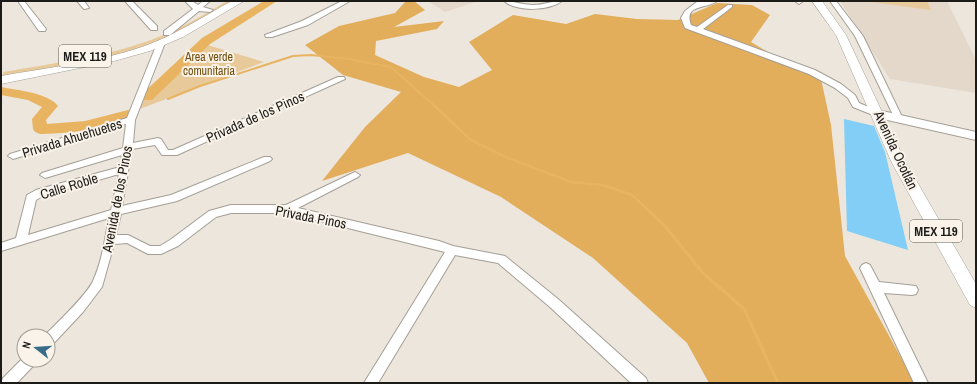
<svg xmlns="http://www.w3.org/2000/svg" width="977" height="384" font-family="'Archivo Narrow',sans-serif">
<rect width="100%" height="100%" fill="#ece6dd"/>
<path fill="#e3d8c9" d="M428 1H478L445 12Z
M840 1H947L976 60V93L890 79Z"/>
<path fill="#e8c99a" d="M227 1H237L159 42 114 56 1 78 4 72C49 64 96 58 139 44 171 34 199 18 227 1Z
M871 1H927L931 10 871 2Z
M204 44 264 62 137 110 138 106Z"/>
<path fill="#e2ae5b" d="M406 1H414L425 10 394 27 444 21 437 29 376 41 375 55 424 77 459 87 492 70 469 42 513 15 566 24 595 14 637 19 678 20 717 3 752 5 770 15 751 42 785 62 821 79 831 125 845 256 915 383H709L687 343 593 258 501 197 408 153 322 181 365 127 401 92 343 75 305 45 339 26 395 13Z"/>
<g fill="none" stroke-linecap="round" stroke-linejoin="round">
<path stroke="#e8b461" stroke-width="2" d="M168 99 200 86 293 56 311 55 349 59 391 67 429 101"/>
<path stroke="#e8b461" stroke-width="2.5" d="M428 100 471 140 508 158 571 182 603 185 632 195 665 226"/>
<path stroke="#e8b461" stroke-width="3" d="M664 225 703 273 744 309 778 383"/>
<path fill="#e8b461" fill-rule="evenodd" d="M264 1H277L210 44 152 100H142L140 97 142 94 202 38Z
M1 87C16 90 49 93 58 106L46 120 47 124 85 121 128 110 133 111 135 114C125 129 58 134 40 134L35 132 33 129 32 119 42 107 28 100 1 95Z"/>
</g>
<path fill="#82cef6" d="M844 119 874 126 885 152 908 250 847 231Z"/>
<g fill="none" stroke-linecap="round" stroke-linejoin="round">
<defs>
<path id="street" d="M18 1H24L46 29 45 31H39Z
M77 1H84L89 8 84 9Z
M125 1H132L157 26V30H151Z
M185 1H192L198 5 203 1H210L203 7 213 10 210 12 199 11 170 35H164V31L193 9Z
M342 1H350L308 25 272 37H266L265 35 302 21Z
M504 1C514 1 523 5 533 5 543 5 552 1 562 1 549 11 516 12 504 1Z
M698 1H717C707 9 683 4 691 25L697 27 728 5H732V7L703 29 815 70 841 84 855 95 859 103 881 112 882 114 878 117 853 107 848 98 835 88 809 74 685 28 681 18 685 11Z
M795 1H802V2L799 4Z
M830 1H836L863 36 903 119 902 121 899 122 895 119 855 36Z
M158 41H161L165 43 135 120 133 143 158 138 161 139 168 150H173L338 77H344L345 79 177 155H162L155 145 132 149 122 206 171 195 264 157H270L272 159 270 161 177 201 121 214 116 235H128L150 246H160L170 240 209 211 231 205H286L355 172 360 175 358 177 298 208 439 241 453 246 505 256 558 299 646 378 648 383H631L550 307 498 263 455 255 378 383H364L445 252 287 213H231L216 217 178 246 161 254H148L127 243 114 244 102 287 83 312 52 345 48 347V336H44C57 323 86 296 93 281 102 261 105 239 109 218L1 251V243L16 238 27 195 36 190 120 167 122 155 45 178 40 175 42 173 123 148 126 124 13 159 8 156 10 154 127 118ZM119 174 111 210 28 235 36 200 43 196Z
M866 263 870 265 879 282 916 286 918 290 916 294 912 295 884 293 928 383H914L860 268 862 265Z
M24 357V360H36L35 364 17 383H1L3 378Z"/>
<path id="secondary" d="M878 110 976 132V140L874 117 872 114 874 111Z"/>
<path id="primary" d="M232 1H244L183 37 150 51 114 61 1 84V76C46 68 98 62 142 47 174 36 202 17 232 1Z
M812 1H822L846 35 905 161 976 284V308L970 305 891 161 836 35Z"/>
</defs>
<use href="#street" stroke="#a49f96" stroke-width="2"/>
<use href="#secondary" stroke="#a49f96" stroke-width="2"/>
<use href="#primary" stroke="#a49f96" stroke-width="1"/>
<use href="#street" fill="#fff" fill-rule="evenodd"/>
<use href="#secondary" fill="#fff" fill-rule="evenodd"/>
<use href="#primary" fill="#fff" fill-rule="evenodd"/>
</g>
<g text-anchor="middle" stroke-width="4" stroke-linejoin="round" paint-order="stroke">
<g font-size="12" fill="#704e0c" stroke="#f9f3ea">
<text x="209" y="61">Area verde<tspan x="209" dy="14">comunitaria</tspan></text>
</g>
<g fill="#f9f3ea" stroke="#5f5c57" stroke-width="1">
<rect x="59" y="45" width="52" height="22" rx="3"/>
<rect x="910" y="220" width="52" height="22" rx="3"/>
</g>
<g font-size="13" font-weight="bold" fill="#1d1b18">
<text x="85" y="61">MEX 119</text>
<text x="936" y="236">MEX 119</text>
</g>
<g font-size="14" fill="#1d1b18" stroke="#f9f3ea">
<text transform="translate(255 117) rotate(-24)" y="5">Privada de los Pinos</text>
<text transform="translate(72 138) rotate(-17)" y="5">Privada Ahuehuetes</text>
<text transform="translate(896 150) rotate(65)" y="5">Avenida Ocotlán</text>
<text transform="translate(69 186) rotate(-17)" y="5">Calle Roble</text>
<text transform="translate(117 199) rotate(-79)" y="5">Avenida de los Pinos</text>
<text transform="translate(311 217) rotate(11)" y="5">Privada Pinos</text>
</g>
</g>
<rect width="977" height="384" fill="none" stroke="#1d1b18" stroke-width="4"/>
<g transform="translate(36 348) rotate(287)"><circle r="19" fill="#f9f3ea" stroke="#a19d96"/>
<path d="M0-3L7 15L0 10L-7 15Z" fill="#376d89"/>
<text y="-6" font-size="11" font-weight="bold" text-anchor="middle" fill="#1d1b18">N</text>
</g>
</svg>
